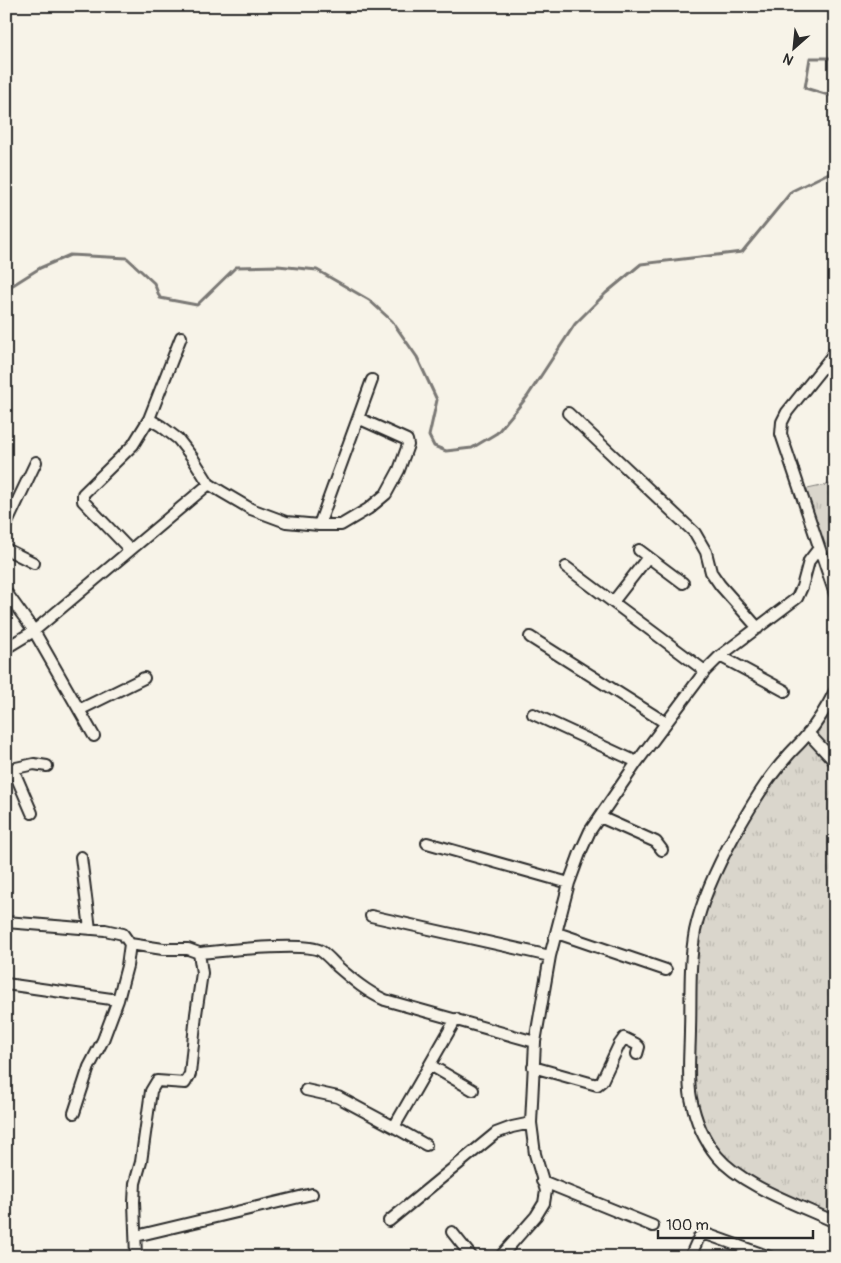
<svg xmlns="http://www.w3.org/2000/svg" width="841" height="1263" font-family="Pangolin,sans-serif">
<defs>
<pattern id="grass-tufts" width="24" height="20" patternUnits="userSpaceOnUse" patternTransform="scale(1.25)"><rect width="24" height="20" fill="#dad6cc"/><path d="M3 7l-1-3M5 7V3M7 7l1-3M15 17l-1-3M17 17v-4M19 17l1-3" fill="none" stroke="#bbb8af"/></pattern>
</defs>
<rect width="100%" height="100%" fill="#f7f3e8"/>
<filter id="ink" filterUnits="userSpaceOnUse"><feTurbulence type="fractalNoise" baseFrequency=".02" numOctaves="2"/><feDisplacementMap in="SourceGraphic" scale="10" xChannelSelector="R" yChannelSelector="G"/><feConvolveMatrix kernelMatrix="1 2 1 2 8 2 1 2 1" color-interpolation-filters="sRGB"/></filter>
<g filter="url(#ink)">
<path fill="url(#grass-tufts)" stroke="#82807c" d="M835 483V582L803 490Z
M835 699V1218C800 1202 745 1183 720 1154 691 1120 693 1080 694 1039 695 1004 692 967 699 933 703 915 710 897 718 880 747 813 791 757 835 699Z"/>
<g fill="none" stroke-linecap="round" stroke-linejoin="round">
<path stroke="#7a7874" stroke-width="3" d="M835 58H810L805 88 835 97
M6 283 13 285 40 268 70 255 127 258 154 283 160 298 197 305 236 267 278 266 317 270 369 300 392 321 417 357 437 400 429 436 434 446 446 451 472 448 497 433 527 397 575 324 606 293 641 264 742 252 792 191 835 170"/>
<defs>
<path id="minor" d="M835 352 787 412 782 422 781 434 835 594
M568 413 695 533 706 552 711 572 720 585 758 628
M149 419 161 426 178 439 192 457 209 484 222 492 251 509 286 522 319 525H341L368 509 386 494 399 470 408 445 407 440 358 418
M6 525 36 462
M319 525 372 380
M6 549 34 563
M130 550 83 501V494L133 445 149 419 181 337
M639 550 683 583
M566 567 705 671
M6 592 34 631 94 736
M613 602 648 557
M530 637 666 723
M6 648 34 631 209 484
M720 656 785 691
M835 691C827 707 818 722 806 736 800 744 792 750 786 758 766 780 750 808 735 834 719 863 702 898 695 931 689 964 691 997 690 1030 690 1049 687 1079 691 1098 695 1119 703 1139 717 1156 742 1186 799 1205 835 1222
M79 710 144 678
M533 714 637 762
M808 733 835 762
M13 769 32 813
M7 770 34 764 47 766
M600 817 656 842 662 850
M427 843 569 883
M81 857 90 929
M371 916 550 956
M6 922 105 930 123 934 130 944 127 966 118 1000 103 1040 89 1067 74 1113
M557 933 666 970
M130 944 163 949H188L199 953 202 973 196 1014 190 1074 185 1083 157 1081 151 1091 141 1162 135 1183 134 1202 136 1257
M199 953C223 951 304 941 321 951 327 955 333 962 338 967 353 980 367 992 385 1000L535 1042
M6 984 118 1000
M430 1065 473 1090
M533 1067 597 1085 602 1081 619 1045 624 1038 636 1044 639 1047 637 1054
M306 1090 338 1097 394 1127 456 1019
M394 1127 426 1145
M542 1181 653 1226
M389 1221 496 1133 512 1127 531 1123
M452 1232 472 1257
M136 1236 312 1194
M500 1257 536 1216 544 1203 546 1191 535 1154 531 1123 535 1042 550 956 569 883 580 853 590 831 637 762 705 671 720 656 797 598 802 587 809 561 819 548
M690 1257 699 1237 706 1234 770 1257"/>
</defs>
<use href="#minor" stroke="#2b2b2b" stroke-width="14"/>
<use href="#minor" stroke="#f7f3e8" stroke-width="10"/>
</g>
</g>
<rect width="841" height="1263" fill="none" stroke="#f7f3e8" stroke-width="25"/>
<rect x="12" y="12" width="816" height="1238" fill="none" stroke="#2b2b2b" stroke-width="2" filter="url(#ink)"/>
<g transform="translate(794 48) rotate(207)" stroke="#f7f3e8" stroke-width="4" paint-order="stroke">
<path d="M0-4L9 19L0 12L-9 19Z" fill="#2b2b2b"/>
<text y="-8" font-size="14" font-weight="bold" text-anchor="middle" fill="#2b2b2b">N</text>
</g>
<path d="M658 1230v8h155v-8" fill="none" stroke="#2b2b2b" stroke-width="2.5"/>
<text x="666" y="1230" font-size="15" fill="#2b2b2b" stroke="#f7f3e8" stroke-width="4" paint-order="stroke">100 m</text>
</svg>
